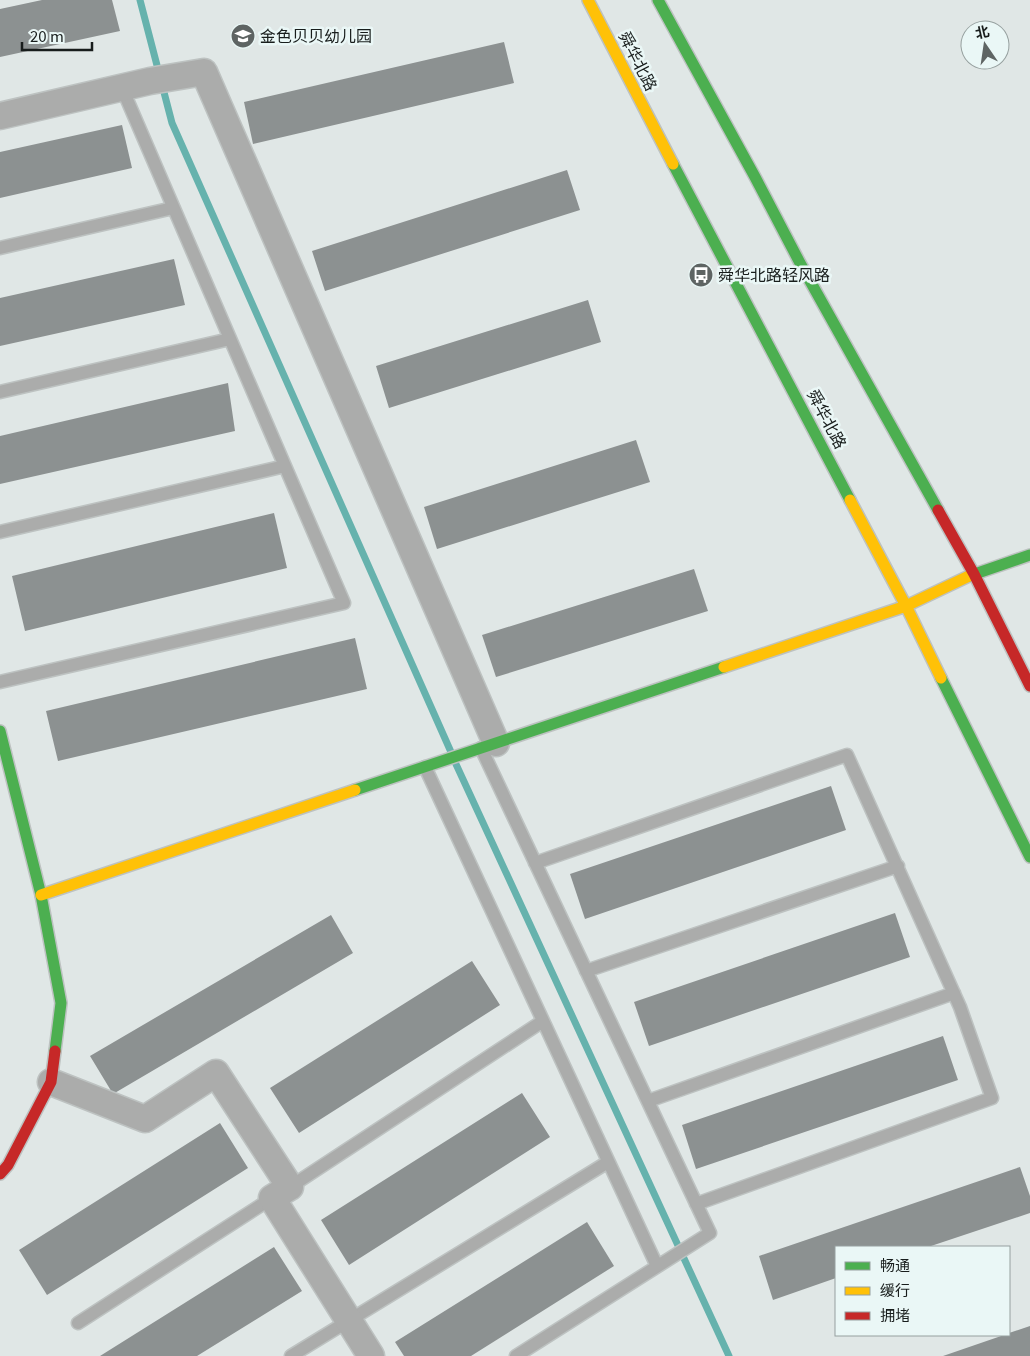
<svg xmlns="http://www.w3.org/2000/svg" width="1030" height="1356" font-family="Georgia,'Noto Sans SC',serif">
<rect width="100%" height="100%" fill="#e0e7e6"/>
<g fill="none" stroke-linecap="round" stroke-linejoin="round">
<path stroke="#66b2ad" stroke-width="7" d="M140 0 172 123 451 752
M455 762 729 1356"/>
</g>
<path fill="#8c9191" d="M42 0H112L120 31 0 57V9Z
M504 42 514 83 253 144 244 102Z
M122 125 132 168 0 198V152Z
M567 170 580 210 325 291 312 251Z
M174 259 185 305 0 346V298Z
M588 300 601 342 389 408 376 366Z
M228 383 235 431 0 484V436Z
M636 440 650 482 437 549 424 507Z
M274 513 287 568 25 631 12 576Z
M694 569 708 611 496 677 482 635Z
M355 638 367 689 58 761 46 711Z
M831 786 846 830 585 919 570 874Z
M895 913 910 957 649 1046 634 1002Z
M331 915 353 953 113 1094 90 1056Z
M472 961 500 1005 299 1133 270 1088Z
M943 1036 958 1080 696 1169 682 1125Z
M522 1093 550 1137 349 1265 321 1220Z
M220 1123 248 1168 47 1295 19 1250Z
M1020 1167 1030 1196V1213L928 1247H836V1278L773 1300 759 1256Z
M587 1222 614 1266 471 1356H404L395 1342Z
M274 1247 302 1291 197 1356H100Z
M1030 1326V1356H943L1004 1335H1009V1333Z"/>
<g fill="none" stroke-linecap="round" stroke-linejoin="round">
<defs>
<path id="lane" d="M0 248 173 208
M0 392 230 339
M0 532 285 466
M0 682 344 603 122 88
M481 748 710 1233 516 1356
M425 767 657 1266
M535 863 847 755 960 1007 992 1098 696 1204
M586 971 898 866
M648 1101 954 993
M290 1187 543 1021
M78 1323 272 1198
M291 1356 608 1162"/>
<path id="street" d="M0 116 150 81 204 72 496 743
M51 1082 145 1119 216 1073 290 1187 272 1198 371 1356"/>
<path id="fast" d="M658 0 755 177 800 263 938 510
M673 164 850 500
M969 576 1030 555
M941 678 1030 857
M0 731 41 895 61 1003 55 1051
M355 790 724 667"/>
<path id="slow" d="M588 0 673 164
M850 500 906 606 941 678
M724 667 906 606 969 576
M41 895 355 790"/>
<path id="jam" d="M938 510 974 574 1030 686
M0 1174 8 1165 51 1082 55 1051"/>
</defs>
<use href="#lane" stroke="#bdc2c1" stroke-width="15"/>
<use href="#street" stroke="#bdc2c1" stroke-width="29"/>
<use href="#fast" stroke="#bdc2c1" stroke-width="14"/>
<use href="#slow" stroke="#bdc2c1" stroke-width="14"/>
<use href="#jam" stroke="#bdc2c1" stroke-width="14"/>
<use href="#lane" stroke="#abacab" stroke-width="12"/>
<use href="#street" stroke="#abacab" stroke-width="26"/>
<use href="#fast" stroke="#4caf50" stroke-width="11"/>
<use href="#slow" stroke="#ffc107" stroke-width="11"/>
<use href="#jam" stroke="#c62828" stroke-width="11"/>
</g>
<defs>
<symbol id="school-disc" viewBox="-11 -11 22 22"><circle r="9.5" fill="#5e6463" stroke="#eaf7f6"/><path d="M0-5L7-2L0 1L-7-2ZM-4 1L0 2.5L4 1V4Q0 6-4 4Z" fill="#fff"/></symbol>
<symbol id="bus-disc" viewBox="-11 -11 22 22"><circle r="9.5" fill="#5e6463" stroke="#eaf7f6"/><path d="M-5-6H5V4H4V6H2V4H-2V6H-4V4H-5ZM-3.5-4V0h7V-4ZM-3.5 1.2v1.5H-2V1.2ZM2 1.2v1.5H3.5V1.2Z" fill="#fff"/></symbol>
</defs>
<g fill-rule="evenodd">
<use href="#school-disc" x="229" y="22" width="28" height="28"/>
<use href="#bus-disc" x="687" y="261" width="28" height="28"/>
</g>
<g text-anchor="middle" stroke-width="5" stroke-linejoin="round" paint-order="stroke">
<g font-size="16" fill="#181d1c" stroke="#eaf7f6" text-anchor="start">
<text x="260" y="42">金色贝贝幼儿园</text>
<text x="718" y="281">舜华北路轻风路</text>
</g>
<g font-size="16" fill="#181d1c" stroke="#eaf7f6">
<text transform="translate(638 61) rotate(63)" y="6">舜华北路</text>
<text transform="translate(827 419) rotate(62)" y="6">舜华北路</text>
</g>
</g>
<rect x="835" y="1246" width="175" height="90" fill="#eaf7f6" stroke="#96a09f"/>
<rect x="845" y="1262" width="25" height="8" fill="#4caf50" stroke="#96a09f"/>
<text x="880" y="1271" font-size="15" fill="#181d1c">畅通</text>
<rect x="845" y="1287" width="25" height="8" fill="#ffc107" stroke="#96a09f"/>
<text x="880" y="1296" font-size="15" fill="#181d1c">缓行</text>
<rect x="845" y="1312" width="25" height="8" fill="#c62828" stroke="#96a09f"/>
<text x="880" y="1321" font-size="15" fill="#181d1c">拥堵</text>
<g transform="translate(985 45) rotate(347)"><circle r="24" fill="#eaf7f6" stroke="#96a09f"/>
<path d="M0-4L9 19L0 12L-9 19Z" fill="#5e6463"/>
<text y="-8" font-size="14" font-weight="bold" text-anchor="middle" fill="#181d1c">北</text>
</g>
<path d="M22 42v8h70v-8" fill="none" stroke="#181d1c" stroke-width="2.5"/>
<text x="30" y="42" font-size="15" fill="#181d1c" stroke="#eaf7f6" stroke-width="4" paint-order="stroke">20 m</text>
</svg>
